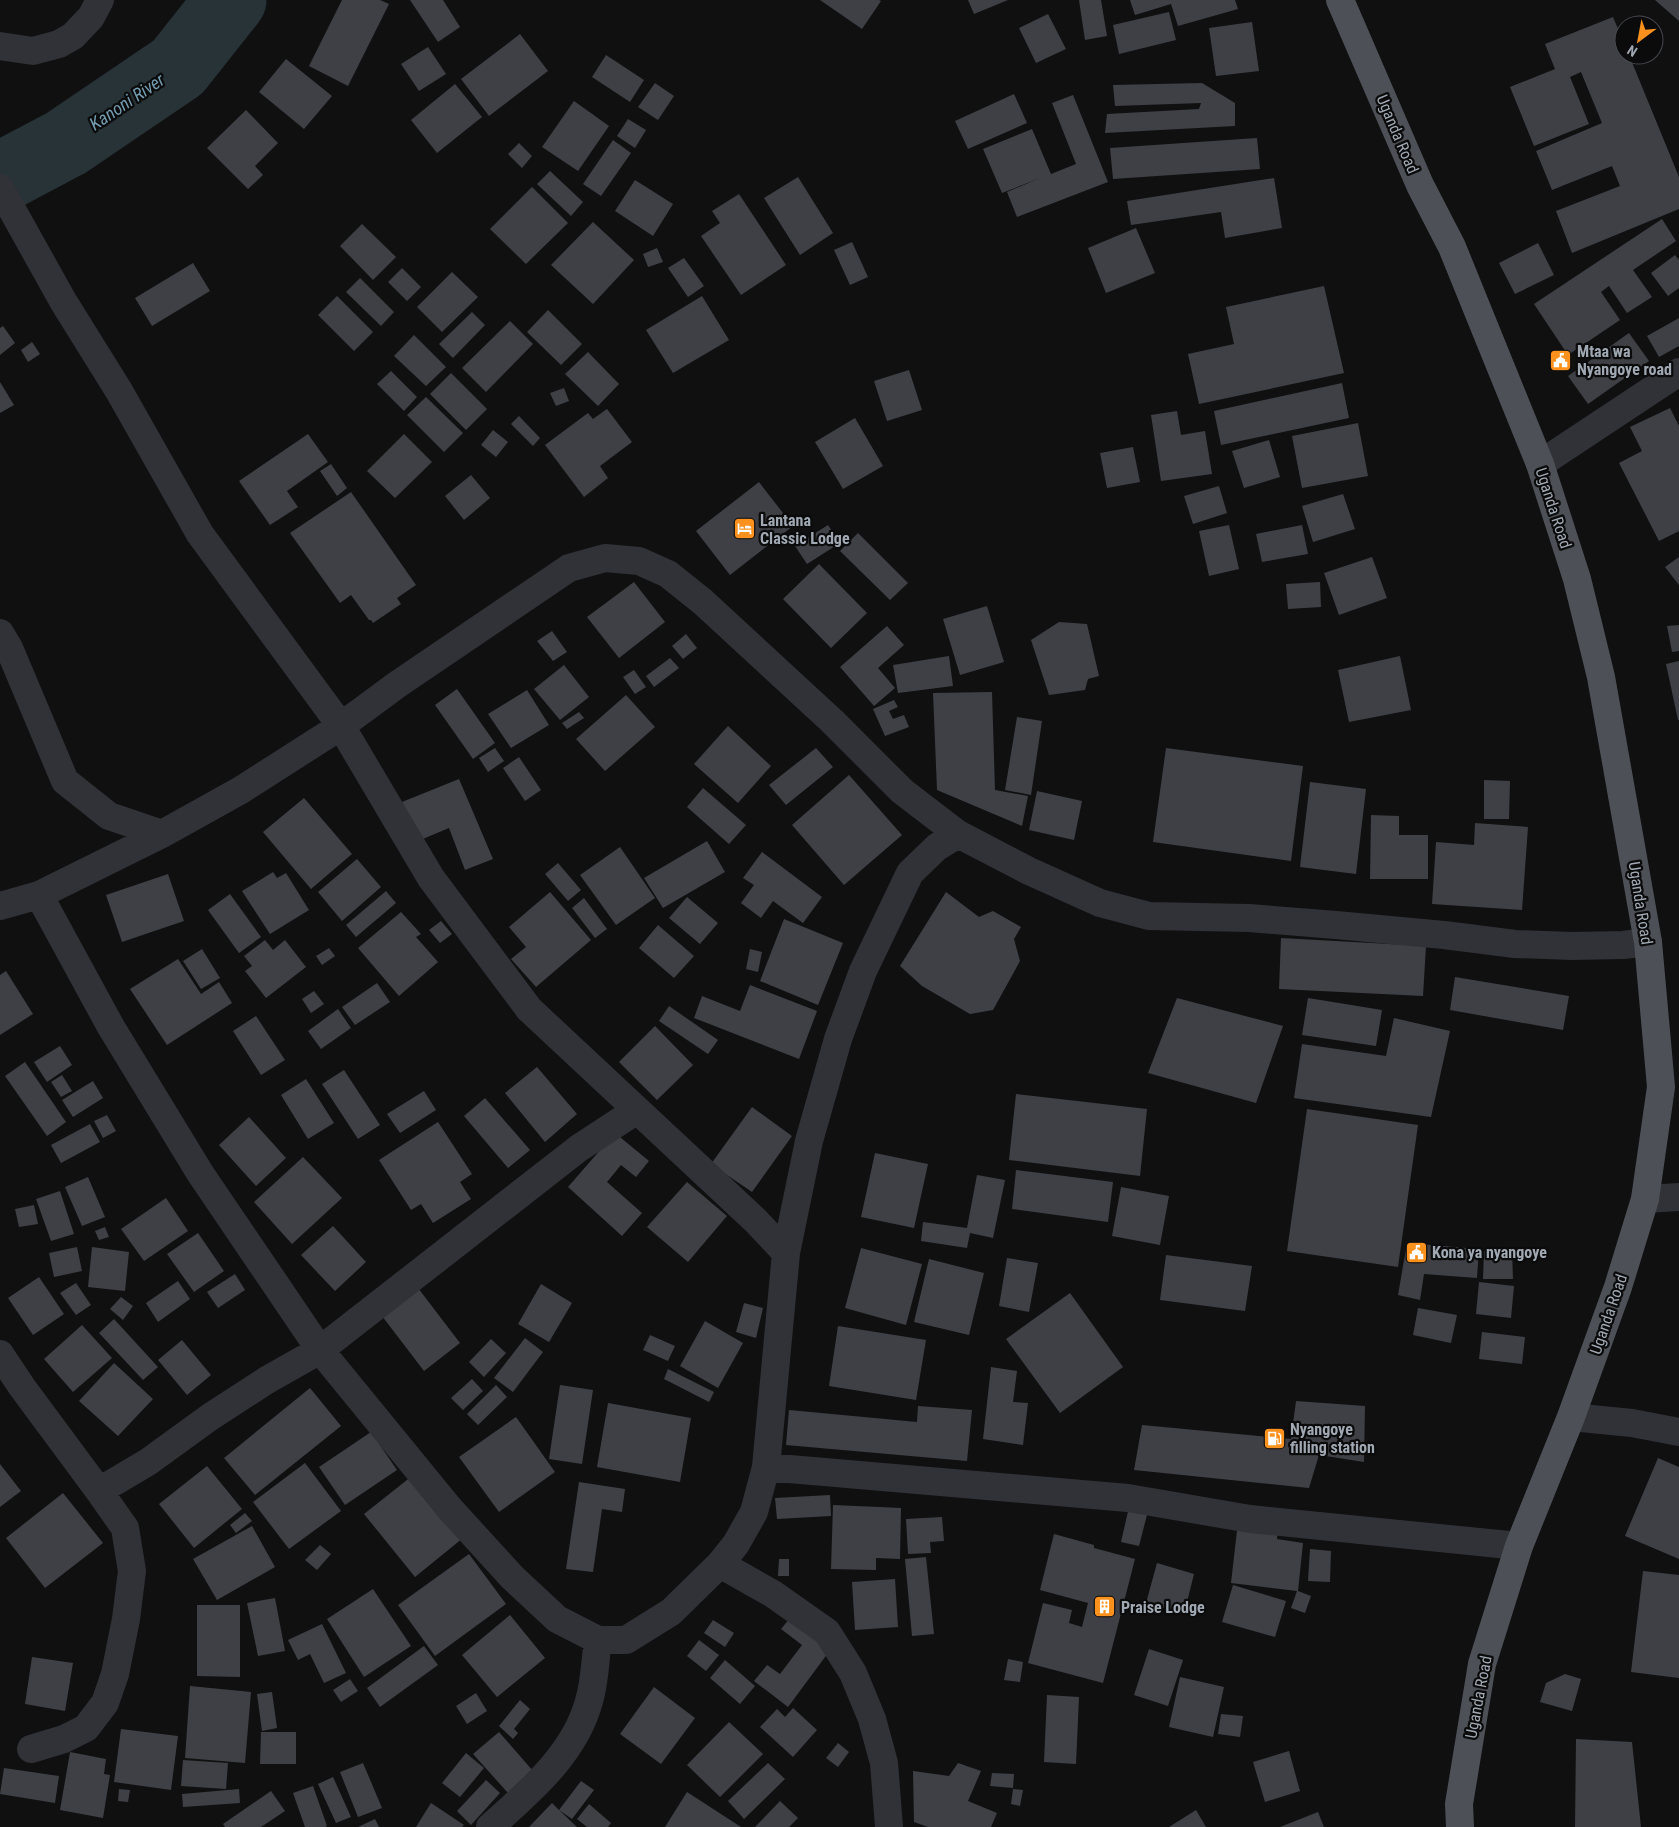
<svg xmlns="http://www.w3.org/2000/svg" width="1679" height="1827" font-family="'Roboto Condensed',sans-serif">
<rect width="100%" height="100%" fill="#101011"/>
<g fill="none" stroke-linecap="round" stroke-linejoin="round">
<path stroke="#283337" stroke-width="71" d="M0 178 66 143 178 67 231 0"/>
</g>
<path fill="#3e4045" d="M342 0H380L389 4 348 86 309 66Z
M410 0H443L460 27 438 42Z
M820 0H879L881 1 862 29Z
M968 0H1008L974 14Z
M1079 0H1101L1107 36 1085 40Z
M1130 0H1235L1238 9 1178 26 1171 4 1135 15Z
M1655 0H1679V21Z
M1169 12 1176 40 1119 54 1113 25Z
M1048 14 1066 49 1036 63 1019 28Z
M1613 17 1624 43V55H1629L1679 177V209L1572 253 1556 211 1620 186 1612 166 1552 190 1536 151 1602 123 1581 72 1570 77 1589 124 1534 146 1510 87 1555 69 1545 44Z
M1252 22 1259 71 1216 76 1209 28Z
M520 34 548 71 489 116 461 79Z
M428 47 446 74 419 91 401 64Z
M606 55 644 80 630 102 592 77Z
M286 59 332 96 304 129 259 92Z
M655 83 674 96 658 120 638 107Z
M1202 83 1235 103V126L1105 133 1107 114 1199 109 1201 103 1115 106 1113 85Z
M455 84 482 117 437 153 411 120Z
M1014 94 1027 123 968 149 955 121Z
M1073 95 1108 182 1017 217 1007 192 1040 178 1002 193 983 149 1032 129 1051 174 1076 164 1052 103Z
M574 101 609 126 578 171 542 147Z
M246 110 278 143 255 166 263 175 248 189 207 148Z
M628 119 646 130 635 148 617 136Z
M1257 138 1260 169 1113 179 1110 148Z
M613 140 631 153 601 196 583 184Z
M519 143 532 156 522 168 508 154Z
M550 171 583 202 571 216 537 184Z
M798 177 833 233 800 255 764 198Z
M1274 178 1282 228 1225 238 1221 212 1131 225 1127 201Z
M635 180 673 204 653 236 615 211Z
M532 187 568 223 526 264 490 229Z
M739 194 786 265 741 295 701 236 720 223 712 211Z
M1662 219 1676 241 1633 270 1652 297 1627 313 1609 286 1601 292 1620 320 1568 355 1534 304Z
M593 222 634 260 593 304 551 265Z
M362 224 396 257 373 280 340 246Z
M1136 228 1155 273 1106 293 1088 248Z
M852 242 868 277 850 285 834 250Z
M1538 243 1554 275 1515 294 1499 263Z
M657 248 663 262 648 267 643 254Z
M1675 255 1679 260V288L1668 296 1651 273Z
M684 258 704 286 688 297 668 268Z
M193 263 210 291 152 326 135 298Z
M402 268 421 287 407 301 388 282Z
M452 272 478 297 442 332 417 307Z
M360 278 394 312 381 326 346 292Z
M1324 286 1344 373 1199 404 1188 354 1234 344 1226 307Z
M337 296 373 332 354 351 318 315Z
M702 296 729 340 673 373 646 330Z
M548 310 582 344 561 365 527 332Z
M472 312 485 325 453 358 439 344Z
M1679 318V346L1659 357 1647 336Z
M510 321 533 344 486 392 462 368Z
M3 326 15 343 0 355V328Z
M1629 333 1649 361 1588 404 1568 376Z
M414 335 446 367 426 386 394 356Z
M32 342 40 354 28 362 21 350Z
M588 352 619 384 598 406 565 374Z
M909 370 922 410 887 421 874 381Z
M391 371 417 397 404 411 377 384Z
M451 373 487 409 466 430 430 394Z
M0 382 14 405 0 413Z
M1342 383 1349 418 1221 445 1214 411Z
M564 388 569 401 556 406 550 393Z
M426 397 463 433 444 452 407 415Z
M1670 408 1679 426V531L1659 541 1619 463 1642 451 1630 427Z
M607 409 632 442 600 466 608 478 584 497 545 445 588 413 593 419Z
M1177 411 1181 435 1205 431 1212 474 1161 481 1151 415Z
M519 416 540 438 533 446 511 424Z
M855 418 883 466 843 489 815 442Z
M1358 423 1368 476 1302 488 1292 436Z
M493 430 508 442 496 457 481 445Z
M308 434 328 462 287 491 298 507 270 525 239 481Z
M404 434 432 462 395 498 367 471Z
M1269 440 1280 477 1244 488 1232 451Z
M1133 447 1140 482 1107 488 1100 453Z
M331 464 347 488 337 496 320 471Z
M471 475 490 498 464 520 445 496Z
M759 482 793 526 730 575 696 531Z
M1219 486 1227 513 1193 524 1184 496Z
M351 492 416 585 397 598 401 604 373 623 371 620H369L351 595 340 603 290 533Z
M1343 494 1355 529 1313 542 1302 506Z
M828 525 840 543 807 564 795 546Z
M1229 525 1239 569 1209 576 1199 531Z
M1302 525 1308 554 1262 562 1256 534Z
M858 533 908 583 890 600 840 551Z
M1372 557 1387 598 1339 615 1324 573Z
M1679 557V585L1665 567Z
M819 564 867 613 831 648 783 599Z
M634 582 665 622 619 658 587 617Z
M1320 582 1321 607 1288 609 1286 584Z
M987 606 1004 662 960 675 943 619Z
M1059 622 1087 624 1099 676 1088 679 1085 690 1049 695 1031 640Z
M1679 625V651L1672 652 1667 626Z
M887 626 904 645 878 668 895 688 874 706 840 667Z
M552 631 567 652 553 661 537 641Z
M686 634 697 648 683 659 672 646Z
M949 656 953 686 898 693 893 665Z
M1400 656 1411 710 1349 722 1338 670Z
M670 658 679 668 654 687 646 676Z
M1679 661V720H1678L1666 664Z
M564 665 589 697 560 720 534 689Z
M634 670 646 687 635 694 623 677Z
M457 689 495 743 473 759 435 705Z
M527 690 549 725 511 748 488 714Z
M992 692 995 790 1028 796 1022 826 937 790 933 693Z
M626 695 655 727 605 771 576 739Z
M894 700 898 707 889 711 893 719 904 715 909 727 885 736 873 709Z
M579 712 584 718 567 729 562 723Z
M1017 717 1042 721 1031 795 1005 790Z
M728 726 771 766 738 803 694 764Z
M495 748 504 761 488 772 479 758Z
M816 748 833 767 786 805 769 785Z
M1166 748 1303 766 1291 861 1153 842Z
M519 757 541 790 525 801 503 768Z
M849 775 902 835 844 885 792 825Z
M459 779 493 859 465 870 449 828 418 841 402 802Z
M1484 780 1510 781 1509 819H1484Z
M1310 782 1366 789 1356 874 1300 867Z
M703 788 746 825 729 844 687 807Z
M1037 791 1082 801 1074 840 1029 830Z
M304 798 352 854 311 889 263 832Z
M1371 815 1399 816V835H1428V879H1370Z
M1475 823 1528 827 1522 910 1432 904 1436 842 1474 845Z
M707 841 725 872 663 908 644 878Z
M620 847 655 898 616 925 580 875Z
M762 852 822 897 803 923 773 901 761 918 741 903 754 885 743 878Z
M357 859 381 887 342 921 318 892Z
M558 863 581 890 568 901 545 874Z
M273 872 277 878 286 873 309 910 270 934 242 891Z
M168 874 184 921 122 942 106 895Z
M386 891 396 903 356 937 346 925Z
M550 892 591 940 536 987 511 959 526 947 509 927Z
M946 892 979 917 993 911 1021 927 1014 939 1020 961 993 1010 970 1014 922 986 900 966Z
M230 894 261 937 239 953 208 910Z
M687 897 718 923 700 944 669 918Z
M584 898 607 929 595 938 572 908Z
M401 912 421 934 416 937 438 962 399 996 358 948Z
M784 919 843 943 818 1005 760 981Z
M441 921 452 934 440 943 429 930Z
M658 925 694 956 674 978 639 948Z
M1281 938 1426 946 1423 996 1279 989Z
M265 940 273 950 285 940 306 967 266 998 245 971 252 966 244 956Z
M329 948 335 956 322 965 316 956Z
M202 949 220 978 201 989 183 961Z
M750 949 762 952 758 972 746 969Z
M178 959 201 994 219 982 232 1003 167 1045 130 989Z
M6 971 33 1014 0 1035V975Z
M1455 977 1569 996 1563 1030 1450 1010Z
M377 983 390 1002 355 1025 342 1007Z
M750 985 817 1011 799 1059 694 1018 702 996 740 1011Z
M314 991 324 1004 311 1013 302 999Z
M1177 998 1283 1026 1256 1103 1148 1073Z
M1308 998 1382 1010 1376 1046 1302 1035Z
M669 1006 718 1040 708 1054 659 1021Z
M338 1009 351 1028 321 1049 308 1031Z
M256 1016 285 1060 261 1075 233 1031Z
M1394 1018 1450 1031 1431 1117 1294 1098 1302 1044 1386 1056Z
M655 1026 693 1065 657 1100 619 1062Z
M60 1046 72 1065 47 1082 34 1062Z
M25 1062 66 1122 47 1136 5 1076Z
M537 1067 577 1114 545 1142 505 1093Z
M344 1070 380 1125 358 1139 322 1084Z
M62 1075 72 1091 61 1097 51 1082Z
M306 1079 334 1123 308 1139 281 1095Z
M93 1081 103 1098 73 1117 62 1100Z
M424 1091 436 1110 400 1133 387 1114Z
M1016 1094 1147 1109 1140 1176 1009 1160Z
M485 1098 530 1150 508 1168 464 1116Z
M752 1107 792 1136 752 1192 711 1164Z
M1307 1109 1418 1125 1398 1267 1287 1251Z
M107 1115 116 1131 103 1138 94 1121Z
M249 1117 286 1158 256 1186 219 1145Z
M438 1122 472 1174 460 1182 471 1199 433 1223 421 1204 411 1210 379 1160Z
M90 1124 100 1142 61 1163 51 1145Z
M615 1133 649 1161 636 1177 621 1165 607 1182 642 1213 622 1236 568 1187Z
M875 1153 928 1164 914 1228 861 1217Z
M303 1157 342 1198 292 1244 254 1202Z
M1016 1170 1113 1182 1108 1222 1012 1209Z
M977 1175 1005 1180 993 1238 970 1233 967 1248 921 1241 923 1222 967 1228Z
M88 1177 105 1217 82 1226 65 1187Z
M687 1182 727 1216 688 1262 647 1227Z
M1121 1187 1169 1196 1160 1245 1112 1236Z
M60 1191 74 1234 51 1241 36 1199Z
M166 1198 188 1231 144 1261 121 1229Z
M34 1205 38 1224 19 1227 15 1209Z
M333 1226 366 1262 335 1291 301 1255Z
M105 1227 109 1237 99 1240 95 1231Z
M198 1233 224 1271 194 1292 167 1254Z
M1407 1243 1479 1249 1477 1278 1424 1274 1420 1300 1398 1295Z
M77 1247 82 1271 54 1277 49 1253Z
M92 1247 129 1252 125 1291 88 1287Z
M861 1248 922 1264 906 1325 845 1308Z
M1484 1251H1512L1513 1279H1483Z
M1166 1255 1252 1266 1245 1311 1160 1300Z
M1007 1258 1038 1263 1029 1312 999 1306Z
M929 1259 984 1273 969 1335 914 1322Z
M235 1274 245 1290 218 1308 207 1292Z
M39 1277 64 1314 33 1335 8 1298Z
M178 1281 190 1299 158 1322 146 1303Z
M1479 1282 1514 1286 1511 1318 1476 1314Z
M76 1283 91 1305 76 1315 60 1293Z
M541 1284 572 1303 549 1342 518 1324Z
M418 1288 460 1343 424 1371 382 1316Z
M1070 1293 1123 1367 1060 1413 1006 1339Z
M121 1297 133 1306 123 1320 110 1309Z
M744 1303 763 1308 756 1338 736 1332Z
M1418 1308 1457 1315 1451 1343 1413 1335Z
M114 1319 158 1367 143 1380 99 1333Z
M705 1321 743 1343 718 1388 680 1366Z
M82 1325 112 1358 73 1392 44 1359Z
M838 1326 926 1340 916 1400 829 1386Z
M1482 1332 1525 1337 1522 1364 1479 1359Z
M650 1335 675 1346 668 1361 643 1350Z
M525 1338 543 1352 513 1392 494 1378Z
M491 1339 506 1353 484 1377 469 1362Z
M182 1340 211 1375 187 1395 158 1360Z
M114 1363 153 1399 118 1436 79 1401Z
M991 1367 1017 1371 1013 1402 1028 1403 1023 1445 983 1439Z
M668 1369 714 1392 709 1402 664 1379Z
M472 1379 483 1391 463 1410 451 1398Z
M496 1385 507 1397 478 1425 467 1414Z
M560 1385 593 1390 582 1464 549 1459Z
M310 1388 341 1426 255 1495 224 1458Z
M1296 1401 1365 1406 1364 1462 1319 1455 1309 1488 1134 1470 1142 1425 1291 1439Z
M608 1403 691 1418 680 1482 597 1467Z
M918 1406 972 1410 967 1461 786 1445 789 1410 917 1422Z
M516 1417 555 1472 499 1512 459 1457Z
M371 1432 397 1470 345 1505 319 1467Z
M1658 1458 1679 1467V1559L1625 1536Z
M305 1463 341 1511 289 1549 253 1502Z
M0 1464 21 1491 0 1507Z
M207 1466 242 1509 194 1548 159 1504Z
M412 1476 463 1538 415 1577 364 1514Z
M579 1482 625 1489 622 1512 602 1509 593 1572 566 1569Z
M63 1493 103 1543 45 1588 6 1538Z
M830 1495 831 1516 777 1519 775 1498Z
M833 1505 901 1508 900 1559 876 1558V1570L831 1569Z
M1129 1507 1148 1511 1139 1546 1121 1542Z
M245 1513 252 1521 236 1533 230 1525Z
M942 1517 944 1541 930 1542 931 1553 908 1554 906 1519Z
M1238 1522 1278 1527 1277 1539 1303 1543 1298 1591 1311 1596 1305 1613 1291 1608 1297 1591 1231 1583Z
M252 1526 275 1567 217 1600 193 1559Z
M1054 1534 1094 1545V1548L1135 1559 1103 1683 1028 1663 1043 1603 1072 1610 1069 1623 1082 1627 1088 1603 1040 1590Z
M320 1545 331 1554 317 1570 305 1560Z
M1310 1549 1331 1551 1330 1582 1308 1581Z
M469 1554 506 1604 435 1656 398 1605Z
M926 1557 934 1634 912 1636 905 1559Z
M779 1559H789V1576H778Z
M1157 1563 1194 1574 1184 1614 1146 1603Z
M1643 1571 1679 1575V1678L1631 1672Z
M895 1579 898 1627 855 1630 852 1582Z
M1233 1585 1286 1601 1275 1637 1222 1622Z
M373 1589 411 1646 364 1677 327 1619Z
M275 1598 285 1651 258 1656 247 1603Z
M197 1605H240V1677L197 1676Z
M510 1615 545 1658 497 1697 462 1655Z
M790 1618 831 1649 788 1707 754 1681 767 1665 780 1674 802 1645 781 1629Z
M713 1620 734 1633 725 1647 704 1633Z
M322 1624 346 1673 324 1683 310 1654 298 1660 288 1640Z
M699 1640 719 1655 706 1671 687 1656Z
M424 1646 438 1665 380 1707 367 1688Z
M1149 1649 1183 1660 1168 1706 1134 1695Z
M32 1657 73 1663 65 1711 25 1704Z
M1008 1659 1023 1662 1020 1682 1004 1680Z
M725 1660 755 1686 740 1704 710 1678Z
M1565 1674 1581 1679 1572 1711 1540 1702 1546 1683Z
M1180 1677 1224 1687 1213 1737 1169 1727Z
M350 1679 358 1691 341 1702 333 1690Z
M190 1686 251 1692 245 1763 185 1758Z
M654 1687 695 1718 661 1764 620 1734Z
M272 1692 277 1728 262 1731 257 1694Z
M476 1693 487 1711 467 1724 456 1706Z
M1047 1695 1079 1697 1076 1764 1044 1762Z
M520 1700 530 1709 514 1729 518 1733 513 1739 499 1726Z
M793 1708 817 1730 793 1757 760 1727 777 1709 785 1717Z
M1221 1714 1243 1716 1240 1737 1218 1734Z
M729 1722 763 1754 720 1797 687 1765Z
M121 1729 178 1736 171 1790 114 1782Z
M261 1732H296V1764H260Z
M499 1732 533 1771 508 1793 473 1754Z
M1576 1739 1632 1742 1641 1827H1575Z
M838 1743 849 1752 838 1767 826 1758Z
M1289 1751 1300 1791 1265 1802 1253 1762Z
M70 1752 106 1759 104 1774 110 1775 103 1818 60 1810Z
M466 1753 484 1768 460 1797 442 1783Z
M183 1760 228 1763 226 1789 181 1786Z
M363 1763 382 1808 358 1817 340 1772Z
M768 1763 785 1779 744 1819 728 1801Z
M958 1763 981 1771 968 1801 997 1813 991 1827H928L914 1822 913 1771 949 1776Z
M4 1768 59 1776 55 1803 0 1794Z
M992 1773 1014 1774 1013 1788 990 1786Z
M333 1777 351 1817 336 1823 318 1784Z
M486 1780 500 1793 471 1825 457 1811Z
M581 1781 594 1790 572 1819 559 1810Z
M313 1786 327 1826 325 1827H305L293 1793Z
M119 1789 130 1790 128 1802 118 1801Z
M239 1789 240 1803 183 1807 182 1794Z
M1013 1789 1023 1790 1020 1806 1011 1804Z
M271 1791 285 1811 261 1827H225L223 1824Z
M687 1792 741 1827H665Z
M780 1801 798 1818 789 1827H755Z
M431 1803 464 1825 462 1827H416Z
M552 1803 559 1810 577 1827H529Z
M589 1804 611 1823 608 1827H587L577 1819Z
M1196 1810 1206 1827H1169Z
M1318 1812 1324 1827H1280Z
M375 1819 379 1827H358Z"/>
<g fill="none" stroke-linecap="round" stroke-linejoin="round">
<path stroke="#313237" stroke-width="28" d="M0 46 33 51 59 44 73 36 91 17 100 0
M0 188 63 301 119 391 200 534 341 726 431 878 529 1009 756 1221 786 1253
M1540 464 1679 372
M0 633 9 648 65 781 109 816 162 834
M39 895 111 1027 200 1173 320 1350 450 1509 512 1577 557 1619 598 1640H626L671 1612 720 1564 736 1544 754 1512 766 1467 786 1253 809 1141 838 1039 863 971 910 873 937 847 958 834
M0 906 39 895 162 834 241 790 341 726 398 684 569 568 605 558 639 561 668 574 703 602 832 721 902 791 958 834 1029 871 1100 903 1149 916 1249 918 1336 925 1444 935 1515 944 1573 946 1623 945 1648 942
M1645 1199 1679 1197
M0 1354 22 1387 99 1491 125 1528 132 1571 126 1619 115 1674 105 1703 86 1728 64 1739 31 1749
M1571 1417 1632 1423 1679 1432
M766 1467 1128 1498 1250 1519 1519 1546
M99 1491 148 1462 210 1417 267 1380 320 1350 579 1148 637 1110
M720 1564 773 1594 827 1632 853 1673 872 1719 884 1763 889 1827
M490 1827C529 1792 575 1754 589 1701 595 1682 595 1660 598 1640"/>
<path stroke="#4d5056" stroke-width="28" d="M1340 0 1420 185 1452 247 1540 464 1577 579 1601 677 1648 942 1661 1087 1645 1199 1618 1287 1571 1417 1519 1546 1482 1664 1459 1804 1460 1827"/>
</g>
<defs>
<symbol id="civic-square" viewBox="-11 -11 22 22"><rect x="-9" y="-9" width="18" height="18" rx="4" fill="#fc911d" stroke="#0b0b0c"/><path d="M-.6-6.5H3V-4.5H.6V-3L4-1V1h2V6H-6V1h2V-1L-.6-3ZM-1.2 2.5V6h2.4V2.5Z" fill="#fff"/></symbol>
<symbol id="hotel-square" viewBox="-11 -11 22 22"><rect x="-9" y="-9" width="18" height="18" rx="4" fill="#fc911d" stroke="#0b0b0c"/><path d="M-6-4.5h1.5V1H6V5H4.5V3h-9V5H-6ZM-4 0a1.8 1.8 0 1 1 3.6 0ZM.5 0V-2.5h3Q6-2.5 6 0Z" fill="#fff"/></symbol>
<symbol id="fuel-square" viewBox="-11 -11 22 22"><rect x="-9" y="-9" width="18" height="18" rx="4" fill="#fc911d" stroke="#0b0b0c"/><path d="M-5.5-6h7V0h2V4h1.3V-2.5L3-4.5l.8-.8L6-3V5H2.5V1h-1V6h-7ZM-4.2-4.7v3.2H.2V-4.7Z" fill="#fff"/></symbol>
<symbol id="building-square" viewBox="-11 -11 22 22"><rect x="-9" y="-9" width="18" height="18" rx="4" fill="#fc911d" stroke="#0b0b0c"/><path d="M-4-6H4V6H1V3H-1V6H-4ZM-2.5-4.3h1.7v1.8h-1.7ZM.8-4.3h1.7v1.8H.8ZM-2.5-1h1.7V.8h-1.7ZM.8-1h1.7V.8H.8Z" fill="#fff"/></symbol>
</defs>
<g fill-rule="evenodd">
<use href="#civic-square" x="1548" y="348" width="25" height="25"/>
<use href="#hotel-square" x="732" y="516" width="25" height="25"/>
<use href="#civic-square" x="1404" y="1240" width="25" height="25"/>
<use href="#fuel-square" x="1262" y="1426" width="25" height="25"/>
<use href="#building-square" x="1092" y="1594" width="25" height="25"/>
</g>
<g text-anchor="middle" stroke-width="4.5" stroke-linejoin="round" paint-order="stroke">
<g font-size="16" fill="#a0a9b3" stroke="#0b0b0c">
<text transform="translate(1398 134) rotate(67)" y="6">Uganda Road</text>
<text transform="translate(1554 508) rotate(72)" y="6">Uganda Road</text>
<text transform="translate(1641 903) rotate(81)" y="6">Uganda Road</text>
<text transform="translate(1608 1314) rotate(-71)" y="6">Uganda Road</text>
<text transform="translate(1478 1697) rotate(-79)" y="6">Uganda Road</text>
</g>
<g font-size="16" font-weight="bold" fill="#a0a9b3" stroke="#0b0b0c" text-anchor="start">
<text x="1577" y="357">Mtaa wa<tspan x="1577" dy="18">Nyangoye road</tspan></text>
<text x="760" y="526">Lantana<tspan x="760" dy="18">Classic Lodge</tspan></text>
<text x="1432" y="1258">Kona ya nyangoye</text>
<text x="1290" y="1435">Nyangoye<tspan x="1290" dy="18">filling station</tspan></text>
<text x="1121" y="1613">Praise Lodge</text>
</g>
<g font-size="18" font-style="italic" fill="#749db1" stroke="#0b0b0c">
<text transform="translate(127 102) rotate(-34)" y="6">Kanoni River</text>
</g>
</g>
<g transform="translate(1639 40) rotate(212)"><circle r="24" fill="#0b0b0c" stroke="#474a4f"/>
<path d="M0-4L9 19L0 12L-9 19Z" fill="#fc911d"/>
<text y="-8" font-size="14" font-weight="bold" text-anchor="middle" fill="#a0a9b3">N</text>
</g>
</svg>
